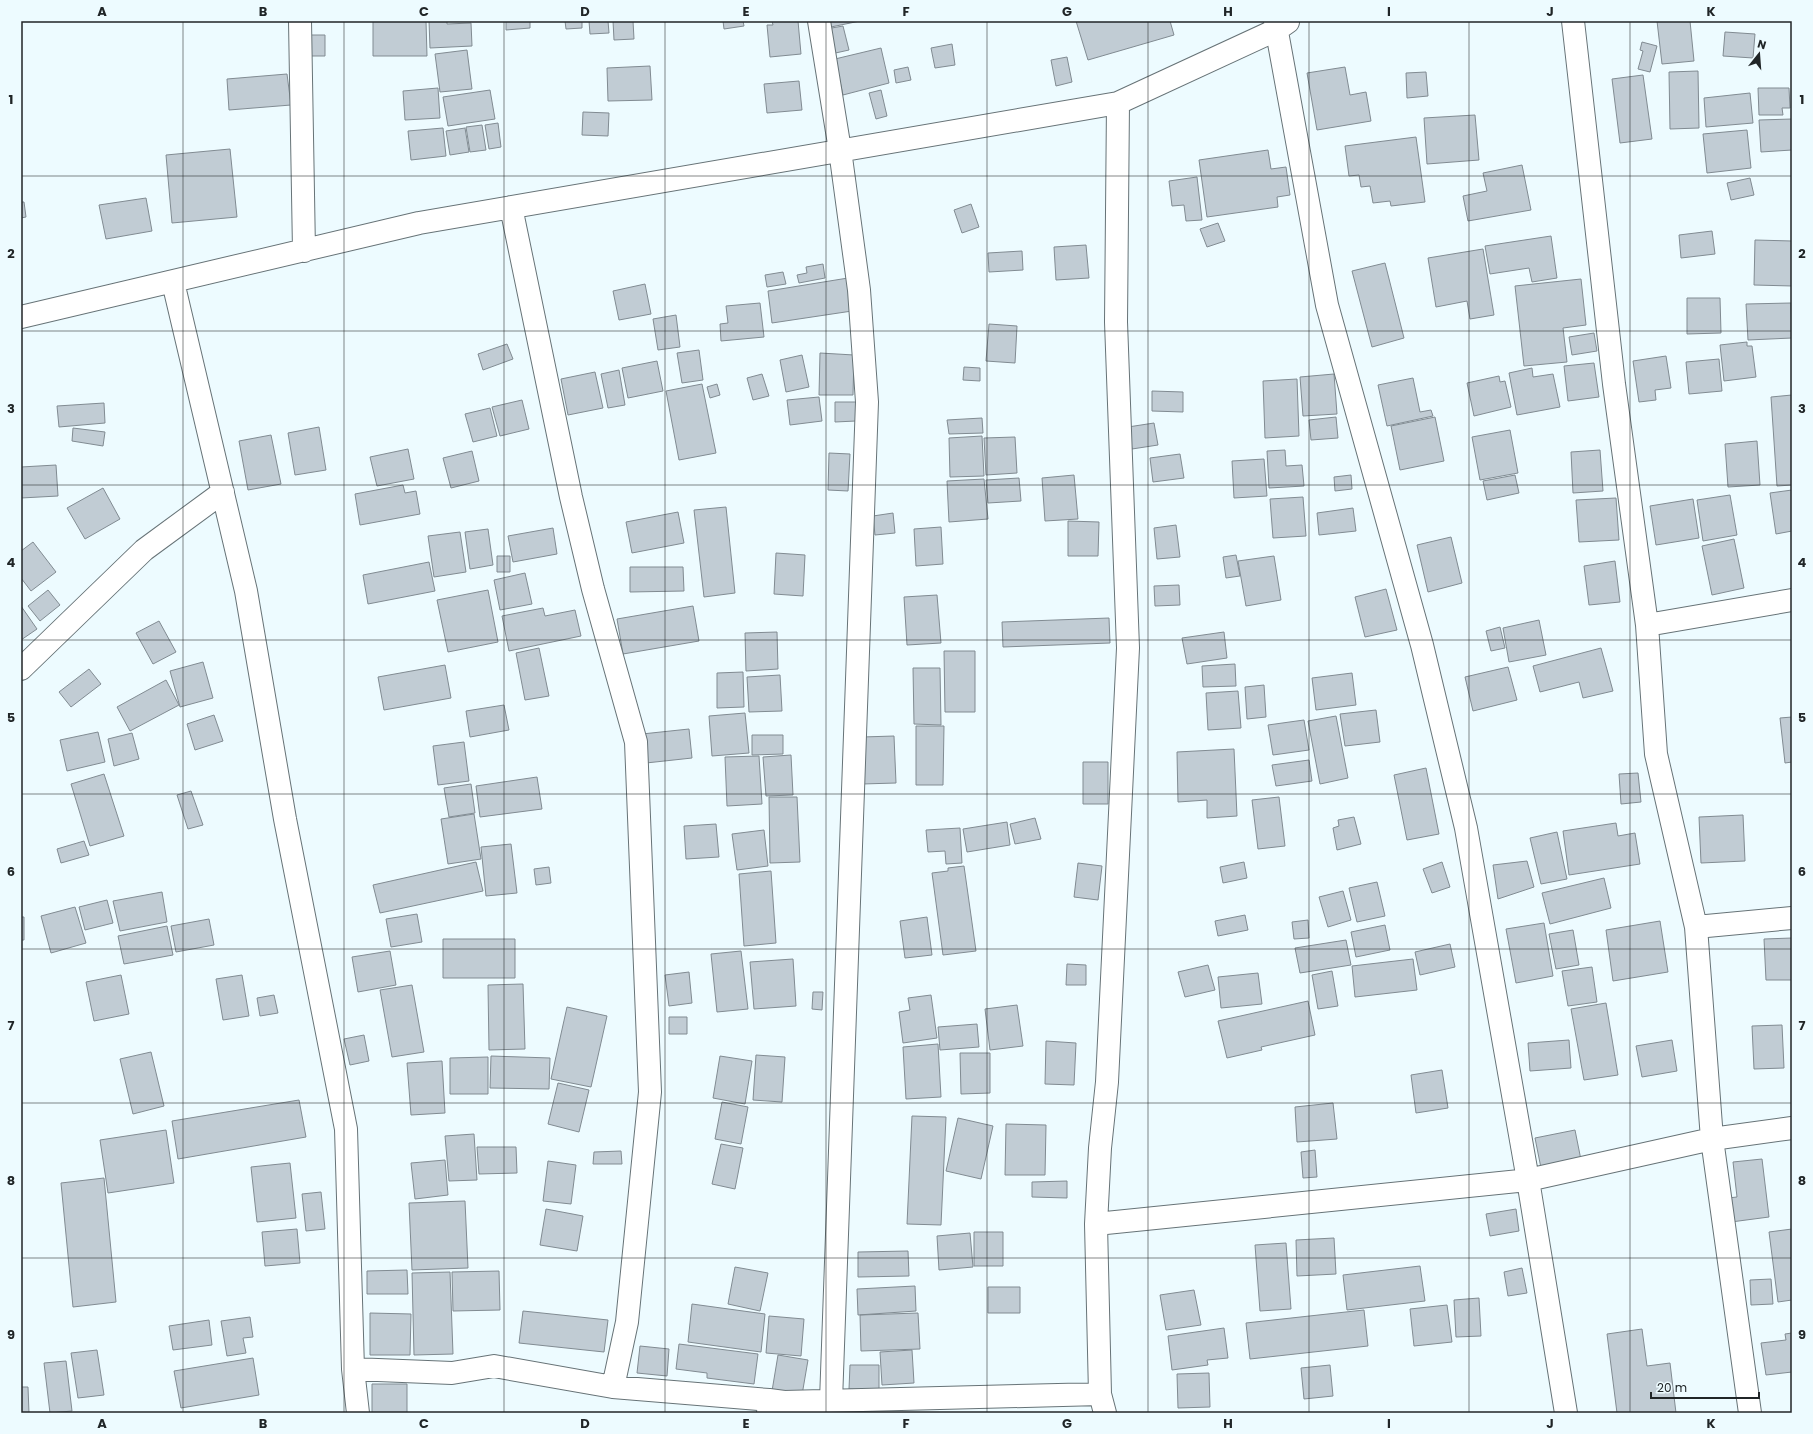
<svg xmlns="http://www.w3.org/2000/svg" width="1813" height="1434" font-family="Poppins,sans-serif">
<rect width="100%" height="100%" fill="#edfbff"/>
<path fill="#c1ccd4" stroke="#818b92" d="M373 21H426L427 56H373Z
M429 21H447V24L471 23 472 46 430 48Z
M506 21H530V28L506 30Z
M565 21H582V28L566 29Z
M589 21H608L609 33 590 34Z
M613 21H633L634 39 614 40Z
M723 21H743L744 26 724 29Z
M772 21H798L801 54 770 57 767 25H773Z
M829 21H860L831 27Z
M1076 21H1170L1174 35 1088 60Z
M1657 21H1690L1694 61 1662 64Z
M843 26 849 50 831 54 826 29Z
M1725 32 1755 34 1753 58 1723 56Z
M308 35H325V56H309Z
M1642 42 1657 46 1650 72 1638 69 1643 51 1640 50Z
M952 44 955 65 935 68 931 48Z
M881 48 889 83 843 95 835 59Z
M467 50 472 89 440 92 435 54Z
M1067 57 1072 82 1056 86 1051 60Z
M650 66 652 100 608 101 607 68Z
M908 67 911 80 896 83 894 70Z
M1345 67 1350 95 1366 92 1371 121 1317 130 1307 73Z
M1698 71 1699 128 1670 129 1669 72Z
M1426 72 1428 96 1407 98 1406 73Z
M287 74 291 105 229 110 227 79Z
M1643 75 1652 139 1620 143 1612 79Z
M799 81 802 110 767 113 764 84Z
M438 88 440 118 405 120 403 91Z
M1758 88H1789L1790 108H1782L1783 115H1759Z
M490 90 495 119 448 126 443 97Z
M881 90 887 116 876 119 869 93Z
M1750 93 1753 123 1706 127 1704 98Z
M583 112 609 113 608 136 582 135Z
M1475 115 1479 160 1427 164 1424 118Z
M1792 119V150L1761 152 1759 120Z
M498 123 501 147 489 149 485 125Z
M482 125 486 150 470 152 466 127Z
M443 128 446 156 411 160 408 131Z
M465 128 469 152 450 155 446 131Z
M1747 130 1751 168 1707 173 1703 134Z
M1416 137 1425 202 1391 206 1390 201 1373 203 1370 186 1361 187 1359 175 1349 176 1345 146Z
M230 149 237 217 172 223 166 155Z
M1268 150 1271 169 1286 167 1290 195 1277 197 1278 207 1207 217 1199 160Z
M1522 165 1531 210 1468 221 1463 196 1487 191 1483 173Z
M1197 177 1202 220 1186 221 1184 205 1172 206 1169 181Z
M1750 178 1754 195 1731 200 1727 183Z
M146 198 152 231 106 239 99 205Z
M21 202H24L26 217 21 218Z
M971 204 979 227 962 233 954 210Z
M1218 223 1225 241 1207 247 1200 229Z
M1712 231 1715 254 1681 258 1679 235Z
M1551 236 1557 278 1532 282 1529 268 1490 274 1485 246Z
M1755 240 1792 241V286L1754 285Z
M1086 245 1089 278 1056 280 1054 247Z
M1483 249 1494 315 1470 319 1467 301 1436 307 1428 258Z
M1022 251 1023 270 989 272 988 253Z
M1385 263 1404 338 1372 347 1352 271Z
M823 264 825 278 799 283 797 275 807 273 806 267Z
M783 272 786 284 767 287 765 275Z
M848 278 852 311 772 323 768 291Z
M1581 279 1586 325 1563 328 1567 362 1524 366 1515 286Z
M645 284 651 314 619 320 613 291Z
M1687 298H1720L1721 333 1687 334Z
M760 303 764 337 721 341 720 324 728 323 726 306Z
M1791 303 1792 338 1748 340 1746 304Z
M676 315 680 347 658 350 653 319Z
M989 324 1017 326 1015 363 986 361Z
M1594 333 1597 351 1572 355 1569 337Z
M1747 342V346H1752L1756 377 1724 381 1720 345Z
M507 344 513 359 483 370 478 354Z
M699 350 703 380 682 383 677 353Z
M820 353 854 355 853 395H819Z
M802 355 809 387 786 392 780 360Z
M1666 356 1671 388 1655 390 1656 400 1639 402 1633 361Z
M1719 359 1722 391 1689 394 1686 362Z
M657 361 663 391 628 398 622 368Z
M1594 363 1599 397 1568 401 1564 366Z
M964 367 980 368V381L963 380Z
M1532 368 1533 377 1553 374 1560 407 1517 415 1509 373Z
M619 370 625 405 608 408 601 374Z
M595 372 603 408 568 415 561 379Z
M762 374 769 396 753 400 747 378Z
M1334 374 1337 414 1303 416 1300 377Z
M1499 376 1500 382 1505 381 1511 407 1474 416 1467 383Z
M1413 378 1420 412 1431 410 1433 416 1387 426 1378 385Z
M1297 379 1299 436 1265 438 1263 381Z
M702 384 716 453 679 460 666 391Z
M717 384 720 395 710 398 707 387Z
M1152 391 1183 392V412L1152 411Z
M1792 395V485L1777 486 1771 397Z
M819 397 822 421 790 425 787 400Z
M522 400 529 429 500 436 492 407Z
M835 402H856V421L835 422Z
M104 403 105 423 59 427 57 406Z
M490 408 497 436 473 442 465 414Z
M1336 417 1338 438 1311 440 1309 420Z
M1435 417 1444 461 1400 470 1391 426Z
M982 418 983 433 949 434 947 420Z
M1154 423 1158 445 1132 449 1128 427Z
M319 427 326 470 295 475 288 433Z
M73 428 105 432 103 446 72 441Z
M1510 430 1518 473 1480 480 1472 437Z
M271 435 281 484 248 490 239 441Z
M982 436 984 476 950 477 949 438Z
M1015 437 1017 473 986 475 984 438Z
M1757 441 1760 485 1728 487 1725 444Z
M408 449 414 479 377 486 370 457Z
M1285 450 1286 466 1302 465 1304 486 1269 488 1267 451Z
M1600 450 1603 491 1573 493 1571 452Z
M472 451 479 481 451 488 443 458Z
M829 453 850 454 848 491 828 490Z
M1180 454 1184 478 1153 482 1150 458Z
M1264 459 1267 496 1234 498 1232 461Z
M56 465 58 496 21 498V467Z
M1074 475 1078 519 1045 521 1042 478Z
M1351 475 1352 489 1335 491 1334 477Z
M1515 475 1519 493 1487 500 1483 481Z
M1019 478 1021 501 988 503 986 480Z
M984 479 988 519 949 522 947 481Z
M403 485 405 493 416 491 420 514 360 525 355 494Z
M103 488 120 519 85 539 67 508Z
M1792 490V531L1776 534 1770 493Z
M1730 495 1737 535 1703 541 1697 500Z
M1303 497 1306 536 1273 538 1270 499Z
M1616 498 1619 540 1579 542 1576 500Z
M1693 499 1699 538 1656 545 1650 506Z
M726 507 735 593 704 597 694 510Z
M1353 508 1356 531 1319 535 1317 513Z
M678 512 684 543 632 553 626 522Z
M893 513 895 533 875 535 873 516Z
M1068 521 1099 522 1098 556H1068Z
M1176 525 1180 557 1157 559 1154 528Z
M941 527 943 564 916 566 914 529Z
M553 528 557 554 513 562 508 536Z
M488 529 493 565 470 569 465 532Z
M460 532 466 572 434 577 428 536Z
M1451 537 1462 583 1428 592 1417 545Z
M1734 539 1744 588 1712 595 1702 546Z
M33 542 56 572 31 591 21 578V551Z
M776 553 805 555 803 596 774 594Z
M1236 555 1240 576 1226 578 1223 557Z
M497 556H510V572H497Z
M1274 556 1281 600 1246 606 1238 561Z
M1615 561 1620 602 1589 605 1584 566Z
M429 562 435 591 368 604 363 575Z
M630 567H683L684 591 630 592Z
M525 573 532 604 500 610 494 580Z
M1179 585 1180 605 1155 606 1154 586Z
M1386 589 1397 630 1365 637 1355 597Z
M48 590 60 605 40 621 28 606Z
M488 590 498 642 448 652 437 600Z
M937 595 941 643 907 645 904 597Z
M21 606 37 629 21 640Z
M693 606 699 641 623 654 617 619Z
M543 608 545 616 575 610 581 636 509 651 502 616Z
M1109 618 1110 643 1003 647 1002 622Z
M1539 620 1546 655 1509 662 1503 628Z
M159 621 176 652 153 664 136 633Z
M1500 627 1505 648 1491 651 1486 631Z
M777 632 778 669 746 671 745 633Z
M1224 632 1227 658 1187 664 1182 638Z
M539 648 549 696 525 700 516 653Z
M1601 648 1613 691 1583 698 1579 682 1540 692 1533 666Z
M944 651H975V712H945Z
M203 662 213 698 180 707 170 671Z
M1235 664 1236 686 1203 687 1202 666Z
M445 665 451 698 384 710 378 677Z
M1508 667 1517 700 1473 711 1465 677Z
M913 668H940L941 725 914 724Z
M89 669 101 684 71 707 59 692Z
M743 672 744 707 717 708V673Z
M1352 673 1356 705 1316 710 1312 678Z
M780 675 782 711 749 712 747 677Z
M166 680 179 705 130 731 117 707Z
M1264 685 1266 717 1247 719 1245 687Z
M1238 691 1241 728 1208 730 1206 693Z
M504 705 509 730 470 737 466 711Z
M1376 710 1380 742 1345 746 1340 714Z
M745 713 749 753 712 756 709 716Z
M214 715 223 741 195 750 187 724Z
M1336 716 1348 778 1320 784 1308 721Z
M1792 717V762L1785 763 1780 718Z
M1304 720 1309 750 1273 755 1268 725Z
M916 726H944L943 785H916Z
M689 729 692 758 646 763 642 734Z
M98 732 105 762 67 771 60 740Z
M132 733 139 759 114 766 108 739Z
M752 735H783V754L752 755Z
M894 736 896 783 862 784V737Z
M464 742 469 781 438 785 433 746Z
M1234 749 1237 816 1207 818V800L1178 802 1177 752Z
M791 755 793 795 766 796 763 757Z
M759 756 762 804 727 806 725 757Z
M1309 760 1312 781 1276 786 1272 765Z
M1083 762H1108V804H1083Z
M1426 768 1439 834 1407 840 1394 775Z
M1638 773 1641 802 1621 804 1619 774Z
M104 774 124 836 90 846 71 784Z
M537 777 542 809 480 817 476 786Z
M471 784 475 813 449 817 444 788Z
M191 791 203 825 188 829 177 795Z
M769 797H797L800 862 770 863Z
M1279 797 1285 846 1258 849 1252 800Z
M474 814 481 859 448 864 441 819Z
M1743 815 1745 861 1701 863 1699 817Z
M1354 817 1361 844 1337 850 1333 828 1339 826 1338 820Z
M1035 818 1041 839 1015 844 1010 824Z
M1007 822 1010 845 967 852 963 829Z
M1616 823 1618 836 1635 833 1640 864 1569 875 1563 831Z
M716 824 719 857 686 859 684 826Z
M960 828 962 863 946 864 945 851 928 852 926 830Z
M764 830 768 866 737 870 732 834Z
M1557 832 1567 879 1541 884 1530 838Z
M84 841 89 855 61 863 57 849Z
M511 844 517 893 486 896 481 847Z
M1527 861 1534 887 1498 899 1493 865Z
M476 862 483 891 380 913 373 885Z
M1244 862 1247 878 1223 883 1220 867Z
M1442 862 1450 887 1432 893 1423 869Z
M1078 863 1102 866 1098 900 1074 897Z
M964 866 976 951 943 955 932 873 948 871V868Z
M549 867 551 883 536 885 534 869Z
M771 871 776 943 744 946 739 874Z
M1604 878 1611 908 1550 924 1542 893Z
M1377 882 1385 916 1357 922 1349 888Z
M1343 891 1351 920 1328 927 1319 897Z
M162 892 167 922 120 931 113 901Z
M107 900 113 923 85 930 79 907Z
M75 907 86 943 51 953 41 916Z
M417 914 422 942 391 947 386 919Z
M1245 915 1248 930 1218 936 1215 921Z
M21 917H24V940H21Z
M927 917 932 955 905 958 900 921Z
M209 919 214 945 176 952 171 926Z
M1308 920 1309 938 1294 939 1292 922Z
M1660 921 1668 972 1613 981 1606 930Z
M1544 923 1553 976 1516 983 1506 929Z
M1385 925 1390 950 1356 957 1351 932Z
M167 926 173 955 124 964 118 936Z
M1573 930 1579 965 1556 969 1549 934Z
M1792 938V980H1766L1764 939Z
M443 939H515V978H443Z
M1346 940 1351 965 1300 973 1295 948Z
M1450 944 1455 967 1420 975 1415 952Z
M390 951 396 985 358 992 352 957Z
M741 951 748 1009 717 1012 711 954Z
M793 959 796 1006 754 1009 750 962Z
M1413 959 1417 990 1355 997 1352 966Z
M1067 964 1086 965V985H1066Z
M1208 965 1215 990 1185 997 1178 972Z
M1592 967 1597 1002 1568 1006 1562 971Z
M1332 971 1338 1006 1318 1009 1312 975Z
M689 972 692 1003 669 1006 665 975Z
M1258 973 1262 1004 1221 1008 1218 977Z
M121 975 129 1014 94 1021 86 982Z
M242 975 249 1016 223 1020 216 979Z
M523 984 525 1049 489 1050 488 985Z
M412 985 424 1052 392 1057 380 990Z
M813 992H823L822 1010 812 1009Z
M274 995 278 1013 260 1016 257 998Z
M931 995 937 1038 903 1043 899 1012 910 1010 908 998Z
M1308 1001 1315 1035 1261 1047 1262 1050 1227 1058 1218 1021Z
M1606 1003 1618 1075 1584 1080 1571 1009Z
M1017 1005 1023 1046 990 1050 985 1009Z
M567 1007 607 1016 591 1087 551 1079Z
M669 1017H687V1034H669Z
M977 1024 979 1047 940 1050 938 1027Z
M1782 1025 1784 1068 1754 1069 1752 1026Z
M364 1035 369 1061 350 1065 344 1039Z
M1569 1040 1571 1068 1530 1071 1528 1043Z
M1672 1040 1677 1071 1642 1077 1636 1046Z
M1046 1041 1076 1043 1074 1085 1045 1084Z
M938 1044 941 1097 906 1099 903 1047Z
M151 1052 164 1106 133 1114 120 1059Z
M960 1053H990V1093L961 1094Z
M756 1055 785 1057 782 1102 753 1100Z
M491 1056 550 1058 549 1089 490 1088Z
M720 1056 752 1061 745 1104 713 1098Z
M488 1057V1094H450V1058Z
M442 1061 445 1113 411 1115 407 1063Z
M1442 1070 1448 1108 1416 1113 1411 1075Z
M558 1083 589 1090 579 1132 548 1124Z
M299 1100 306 1137 178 1159 172 1121Z
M722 1102 748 1107 741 1144 715 1139Z
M1333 1103 1337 1139 1297 1142 1295 1107Z
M912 1116 946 1117 941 1225 907 1224Z
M958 1118 993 1126 981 1179 946 1171Z
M1006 1124 1046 1125 1045 1175H1005Z
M166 1130 174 1183 108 1193 100 1140Z
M1575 1130 1581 1160 1541 1168 1535 1138Z
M474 1134 477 1180 449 1181 445 1136Z
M721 1144 743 1148 735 1189 712 1184Z
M477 1147H516L517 1173 479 1174Z
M1315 1150 1317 1177 1303 1178 1301 1152Z
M621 1151 622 1164H593L594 1152Z
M1762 1159 1769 1217 1731 1222 1728 1198 1737 1197 1733 1162Z
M445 1160 448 1195 415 1199 411 1163Z
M548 1161 576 1165 571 1204 543 1201Z
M290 1163 296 1218 257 1222 251 1167Z
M104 1178 116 1302 73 1307 61 1183Z
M1067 1181V1198L1032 1197V1182Z
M321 1192 325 1229 306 1231 302 1194Z
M465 1201 468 1268 412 1270 409 1203Z
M546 1209 583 1216 577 1251 540 1245Z
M1516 1209 1519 1231 1490 1236 1486 1214Z
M297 1229 300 1263 265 1266 262 1232Z
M1792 1229V1300L1778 1302 1769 1232Z
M974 1232H1003V1266H974Z
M970 1233 973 1267 939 1270 937 1236Z
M1334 1238 1336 1274 1297 1276 1296 1240Z
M1286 1243 1291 1309 1260 1311 1255 1245Z
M908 1251 909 1276 858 1277V1252Z
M1420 1266 1425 1301 1347 1310 1343 1275Z
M735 1267 768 1273 760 1311 728 1304Z
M1522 1268 1527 1293 1508 1296 1504 1272Z
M407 1270 408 1294H367V1271Z
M499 1271 500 1310 453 1311 452 1272Z
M450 1272 453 1354 414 1355 412 1273Z
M1771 1279 1773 1304 1751 1305 1750 1280Z
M915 1286 916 1311 858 1315 857 1289Z
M988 1287H1020V1313H988Z
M1194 1290 1201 1325 1166 1330 1160 1295Z
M1479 1298 1481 1336 1456 1337 1454 1300Z
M692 1304 765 1314 761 1352 688 1342Z
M1447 1305 1452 1342 1414 1346 1410 1309Z
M1364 1310 1368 1346 1250 1359 1246 1323Z
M523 1311 608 1320 604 1352 519 1343Z
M370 1313 411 1314 410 1355H370Z
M918 1313 920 1349 861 1351 860 1315Z
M769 1316 804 1319 801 1356 766 1353Z
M250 1317 253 1337 243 1338 246 1353 227 1356 221 1321Z
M209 1320 212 1345 173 1350 169 1326Z
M1224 1328 1228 1358 1207 1360 1208 1365 1172 1370 1168 1336Z
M1642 1329 1647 1366 1670 1363 1676 1413H1617L1607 1334Z
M1792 1333V1372L1766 1375 1761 1343 1786 1340 1785 1334Z
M679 1344 758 1354 754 1384 707 1378V1373L676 1369Z
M640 1346 669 1349 667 1376 637 1373Z
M97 1350 104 1395 78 1398 71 1353Z
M912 1350 914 1383 882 1385 880 1352Z
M778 1355 808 1360 802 1395 772 1391Z
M253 1358 259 1395 181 1408 174 1371Z
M66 1361 72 1411 50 1413 44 1363Z
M850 1365H879V1390L849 1389Z
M1330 1365 1333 1396 1304 1399 1301 1368Z
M1209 1373 1210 1407 1178 1408 1177 1374Z
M372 1384H407V1413H372Z
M21 1387H28L29 1413H21Z"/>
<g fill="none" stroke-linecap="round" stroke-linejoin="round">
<defs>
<path id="street" d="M300 21 304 251
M819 21 840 150 859 290 867 402 831 1401
M1275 21 1327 305 1422 645 1466 828 1528 1180 1566 1413
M1573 21 1614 384 1647 625 1656 754 1696 927 1712 1139 1750 1413
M511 207 571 497 593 589 636 742 650 1092 627 1322 613 1387
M173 282 246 591 285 819 346 1129 353 1369 358 1413
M21 317 419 223 1118 103 1278 29 1288 22
M1647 625 1792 600
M21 669 144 550 223 492
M1696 927 1792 918
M1096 1224 1528 1180 1712 1139 1792 1128
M353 1369 452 1373 494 1366 613 1387 769 1400 768 1413
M769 1400 784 1402 1100 1394
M1105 1413 1100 1394 1096 1224 1100 1148 1107 1082 1128 648 1116 322 1118 103"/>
</defs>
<use href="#street" stroke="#677377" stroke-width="24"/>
<use href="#street" stroke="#fff" stroke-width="22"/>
</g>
<path fill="none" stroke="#202527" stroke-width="1" stroke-opacity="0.55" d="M183 21V1413M344 21V1413M504 21V1413M665 21V1413M826 21V1413M987 21V1413M1148 21V1413M1309 21V1413M1469 21V1413M1630 21V1413M21 176H1792M21 331H1792M21 485H1792M21 640H1792M21 794H1792M21 949H1792M21 1103H1792M21 1258H1792"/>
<rect width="1813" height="1434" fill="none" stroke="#edfbff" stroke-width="44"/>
<g transform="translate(1759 54) rotate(17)" stroke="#edfbff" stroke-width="3" paint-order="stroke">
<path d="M0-3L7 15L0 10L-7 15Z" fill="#202527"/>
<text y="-6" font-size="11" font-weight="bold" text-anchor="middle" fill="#202527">N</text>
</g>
<path d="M1651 1392v6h108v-6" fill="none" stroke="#202527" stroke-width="2"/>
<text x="1657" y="1392" font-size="12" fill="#202527" stroke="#edfbff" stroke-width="3" paint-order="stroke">20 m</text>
<rect x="22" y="22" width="1769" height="1390" fill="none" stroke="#202527" stroke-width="1.5"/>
<g font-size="13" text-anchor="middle" font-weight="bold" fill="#202527">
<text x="102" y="16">A</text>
<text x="263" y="16">B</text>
<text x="424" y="16">C</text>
<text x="585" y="16">D</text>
<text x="746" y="16">E</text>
<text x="906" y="16">F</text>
<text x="1067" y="16">G</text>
<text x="1228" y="16">H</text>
<text x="1389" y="16">I</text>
<text x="1550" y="16">J</text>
<text x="1711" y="16">K</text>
<text x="11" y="104">1</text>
<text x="1802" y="104">1</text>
<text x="11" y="258">2</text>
<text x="1802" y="258">2</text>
<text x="11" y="413">3</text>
<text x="1802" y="413">3</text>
<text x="11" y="567">4</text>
<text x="1802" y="567">4</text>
<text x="11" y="722">5</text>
<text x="1802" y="722">5</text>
<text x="11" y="876">6</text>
<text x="1802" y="876">6</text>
<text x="11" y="1030">7</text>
<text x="1802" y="1030">7</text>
<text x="11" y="1185">8</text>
<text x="1802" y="1185">8</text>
<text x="11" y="1339">9</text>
<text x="1802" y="1339">9</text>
<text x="102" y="1428">A</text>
<text x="263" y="1428">B</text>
<text x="424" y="1428">C</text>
<text x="585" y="1428">D</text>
<text x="746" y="1428">E</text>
<text x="906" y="1428">F</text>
<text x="1067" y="1428">G</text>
<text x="1228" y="1428">H</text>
<text x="1389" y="1428">I</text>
<text x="1550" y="1428">J</text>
<text x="1711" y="1428">K</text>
</g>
</svg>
